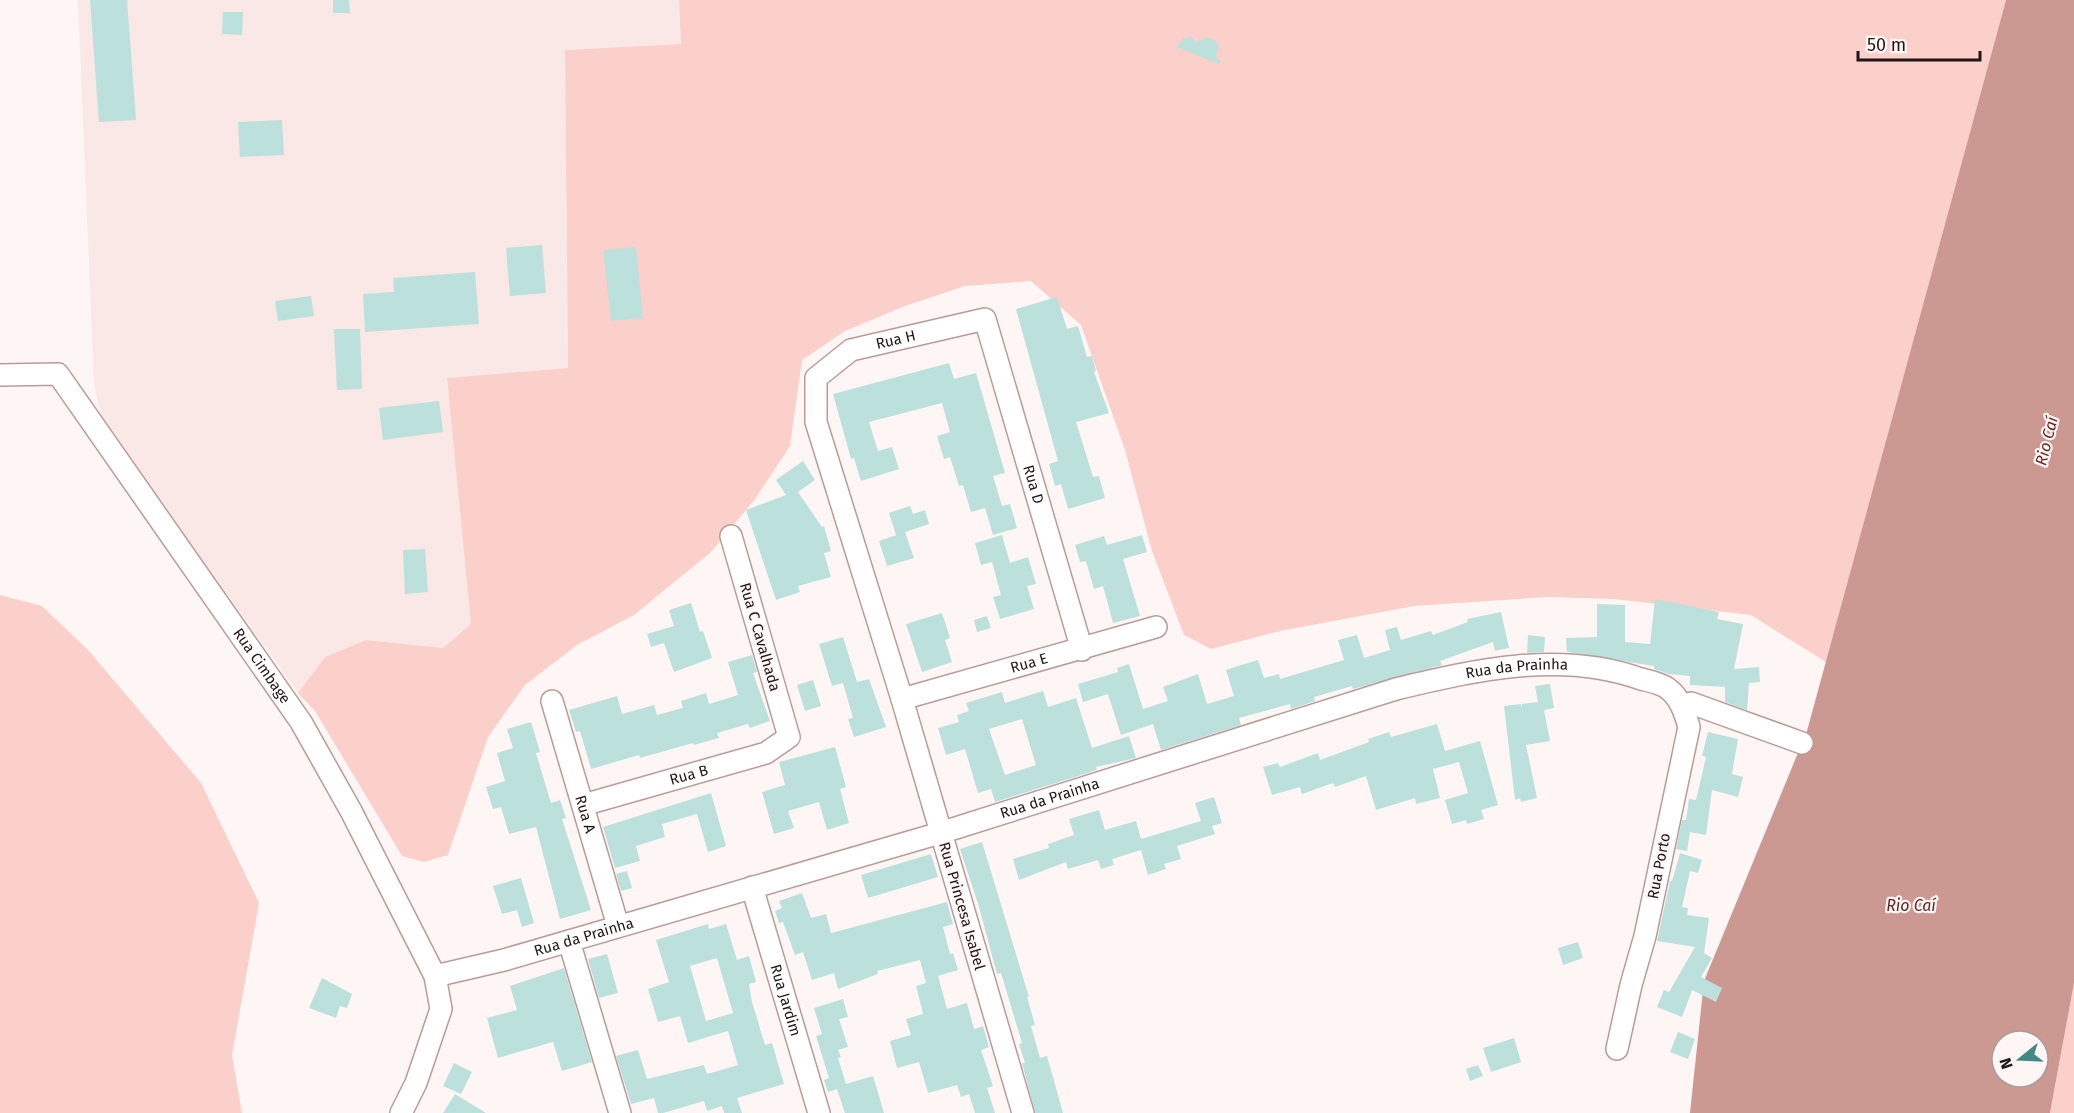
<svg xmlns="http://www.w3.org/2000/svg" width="2074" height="1113" font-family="'Fira Sans',sans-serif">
<rect width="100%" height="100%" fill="#fdf6f5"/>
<path fill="#f9e8e5" d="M78 0H679L681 44 565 50 568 368 447 378 471 624 443 648 366 640 325 657 298 693 101 417 94 383Z"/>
<path fill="#fbd0ca" d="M679 0H2006L1826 662 1751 615 1614 599 1548 597 1414 606 1280 631 1211 649 1184 635 1152 551 1125 450 1081 325 1031 281 965 286 905 306 845 331 802 360 790 446 755 499 711 552 634 615 577 645 525 685 488 737 448 855 424 862 402 856 315 711 298 693 325 657 366 640 443 648 471 624 447 378 568 368 565 50 681 44Z
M0 595 42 606 89 651 201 783 259 903 232 1055 242 1113H0Z
M2074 983V1113H2050Z"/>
<path fill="#cc9892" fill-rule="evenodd" d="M2006 0H2074V983L2050 1113H1690L1704 981 1807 731ZM2002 1041H2038V1077H2002Z"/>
<path fill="#bce0dc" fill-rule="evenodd" d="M90 0H127L136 120 99 122Z
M333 0H349L350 13H333Z
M223 12H243L242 35 222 34Z
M1191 37 1197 42 1208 37 1216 41 1219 49 1215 56 1221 61 1219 64 1177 47 1184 38Z
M282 120 284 155 240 157 238 122Z
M542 245 546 293 510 296 506 248Z
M636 247 643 318 611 321 603 250Z
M475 272 479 324 365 332 363 294 394 292 393 278Z
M311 296 314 316 278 321 275 301Z
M1057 297 1067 329 1078 326 1087 357 1092 356 1096 371 1094 372 1109 413 1076 422 1093 477 1099 476 1105 498 1068 509 1061 484 1055 486 1049 464 1058 461 1016 309Z
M334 329H360L362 389 337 390Z
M949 363 954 379 976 373 1005 473 993 476 1002 506 1010 504 1017 528 993 535 985 508 971 512 963 485 959 486 950 457 944 459 937 436 950 432 942 403 869 422 878 451 892 447 899 469 861 481 854 458 851 459 833 394Z
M439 401 443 432 383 440 379 408Z
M803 461 815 480 798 492 822 527 824 526 831 551 824 553 831 577 798 586 800 592 776 600 746 510 786 495 776 480Z
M910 506 913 514 925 510 929 524 896 535 889 513Z
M905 532 914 558 887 566 879 541Z
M1002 535 1010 563 1028 557 1036 584 1027 586 1034 609 1000 619 993 597 1001 595 992 562 981 565 975 543Z
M1142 535 1147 552 1123 559 1140 616 1113 623 1103 586 1094 589 1086 561 1080 562 1075 545 1104 536 1107 545Z
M425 549 428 592 405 594 403 550Z
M1655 599 1719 612 1717 619 1743 624 1734 669 1759 667 1760 682 1749 683 1747 710 1725 702V687L1690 685V676L1669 674 1654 669V666L1567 652 1566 638 1597 637V604L1625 605V642L1650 644Z
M691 603 700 632 703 631 712 658 674 672 664 643 651 647 647 634 674 626 669 610Z
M1501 612 1509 648 1495 651 1493 642 1440 661 1442 665 1353 689 1352 686 1314 697 1315 701 1291 709 1290 704 1239 718 1241 725 1161 750 1153 724 1121 735 1108 694 1083 702 1078 684 1118 672 1117 668 1129 664 1143 709 1168 701 1163 687 1198 674 1207 704 1234 696 1226 670 1241 665 1258 660 1264 678 1279 674 1280 679 1344 660 1338 640 1357 635 1364 658 1390 650 1385 630 1397 627 1401 640 1431 631 1433 635 1468 622 1467 619Z
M942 613 950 638 945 640 952 662 922 672 906 624Z
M987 616 991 628 977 632 974 620Z
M1528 635 1545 637 1544 652 1527 653Z
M843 637 857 682 869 679 886 727 854 737 848 719 853 718 843 683 832 686 819 644Z
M752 655 757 672 753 673 770 721 750 728 748 724 717 733 719 738 694 745 693 743 640 758 639 755 591 769 580 731 576 732 569 710 617 696 622 714 654 705 657 715 683 708 681 701 706 693 709 704 738 695 728 662Z
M813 680 821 706 805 711 797 685Z
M1550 684 1554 708 1544 710 1550 741 1526 745 1537 798 1521 802 1520 798 1515 800 1504 706 1521 704 1522 709V704L1538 702 1535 686Z
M1043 691 1048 707 1076 698 1092 748 1129 736 1136 758 1096 767 1097 770 995 802 991 789 978 793 965 749 946 755 938 728 959 722 957 715 969 711 966 703 1002 692 1005 703ZM1022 719 1036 765 1005 775 989 729Z
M531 722 540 752 536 753 551 803 560 800 566 818 562 819 591 910 560 919 536 827 509 834 501 807 493 809 486 787 505 781 497 753 513 748 507 729Z
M1437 724 1445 751 1480 741 1498 805 1481 810 1484 819 1467 824 1466 820 1452 824 1445 800 1468 793 1459 762 1433 769 1440 798 1416 804 1415 798 1376 810 1366 776 1335 787 1333 783 1302 794 1300 787 1272 795 1263 767 1278 763 1280 767 1318 753 1320 760 1369 742 1368 739 1389 732 1391 737Z
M1708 732 1738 739 1732 774 1743 777 1738 797 1712 790 1706 835 1690 832 1687 851 1676 849 1682 820H1686L1689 799 1696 800 1706 757 1702 756Z
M835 747 846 787 840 789 849 823 827 830 819 802 788 811 794 828 774 834 762 792 785 785 779 762Z
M711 793 726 846 708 852 697 814 662 824 665 837 636 846 640 861 615 868 603 827Z
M1214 797 1222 823 1212 826 1215 834 1177 846 1181 859 1164 864 1166 869 1148 875 1141 850 1112 859 1114 865 1101 869 1098 860 1068 869 1066 862 1019 880 1013 859 1049 848 1048 844 1074 835 1069 819 1099 810 1105 830 1136 821 1141 839 1201 821 1195 803Z
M982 842 1029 997H1027L1035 1025 1031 1026 1040 1058 1047 1056 1063 1113H1035L1022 1063H1025L1019 1044 1022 1043 1001 973 997 974 979 907 960 849Z
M1680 853 1702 860 1698 873 1690 871 1682 907 1688 908 1687 915 1709 918 1704 953 1712 958 1701 977 1722 988 1716 1002 1692 990 1682 1017 1657 1007 1664 990 1669 992 1695 947 1657 941 1670 881H1672Z
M931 854 938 877 868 898 861 875Z
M627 871 632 888 621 891 616 874Z
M521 878 534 923 522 927 517 910 502 914 493 886Z
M802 893 811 918 826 914 831 933 947 902 953 924 943 927 950 954 953 953 958 970 938 976 947 1009 967 1003 974 1029 983 1026 989 1047 981 1050 993 1086 987 1088 995 1113H975L969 1094 961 1097 957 1085 928 1093 919 1062 897 1068 890 1041 911 1035 906 1019 923 1014 916 986 926 983 920 960 877 971 878 974 838 989 834 973 812 980 803 952 795 955 783 922 779 923 775 911 782 908 779 901Z
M708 924 709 929 726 924 737 960 749 956 756 982 749 984 752 1002 765 1045 772 1043 784 1084 737 1098 742 1113H724L722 1106 707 1111 704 1101 663 1113H658L654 1098 631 1104 616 1056 638 1050 647 1079 704 1065 707 1074 738 1065 728 1031 688 1043 680 1016 658 1022 648 989 669 982 656 940ZM717 958 733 1013 706 1021 690 966Z
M1578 942 1583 958 1563 965 1558 948Z
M607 954 618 993 599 998 588 959Z
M564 968 592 1062 562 1071 553 1042 498 1058 487 1018 517 1010 510 986Z
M322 978 352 994 347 1008 340 1006 336 1018 309 1008Z
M843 999 848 1017 839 1019 848 1047 838 1050 841 1057 838 1058 846 1084 873 1076 884 1113H845L837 1089 828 1092 824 1080 829 1078 816 1036 822 1034 814 1008Z
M1678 1032 1695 1039 1688 1059 1670 1052Z
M1514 1038 1521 1062 1491 1072 1483 1048Z
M454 1063 472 1072 461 1094 443 1086Z
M1478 1065 1483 1076 1470 1081 1466 1069Z
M455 1094 486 1113H443Z"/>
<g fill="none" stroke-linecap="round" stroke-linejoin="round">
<defs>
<g id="minor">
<path id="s1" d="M0 375 58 374 301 722 351 811 435 976 441 1009 416 1083 401 1113"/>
<path id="s2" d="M902 699 1156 627"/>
<path id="s3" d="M552 701 618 926"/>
<path d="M1684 708 1691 703 1802 743"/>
<path id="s4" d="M583 805 766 753 789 737 731 536"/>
<path id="s5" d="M752 887 819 1113"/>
<path d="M569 941 620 1113"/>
<path id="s6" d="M435 976 504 960 940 833 1396 689C1475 670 1561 650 1641 679 1649 681 1660 683 1667 688 1680 697 1685 713 1689 727L1645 936 1631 985 1617 1049"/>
<path id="s7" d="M1023 1113 902 699 816 422V378L851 350 985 319 1082 650"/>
</g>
</defs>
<use href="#minor" stroke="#ba9b97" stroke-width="24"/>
<use href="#minor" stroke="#fff" stroke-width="21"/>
</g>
<g text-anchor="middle" stroke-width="4.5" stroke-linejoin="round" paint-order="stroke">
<g font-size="15" fill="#211615" stroke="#fdf6f5">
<text dy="5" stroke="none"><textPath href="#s7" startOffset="856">Rua H</textPath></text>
<text dy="5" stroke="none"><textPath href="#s7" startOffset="1120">Rua D</textPath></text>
<text transform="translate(760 637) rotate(74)" y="5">Rua C Cavalhada</text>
<text dy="5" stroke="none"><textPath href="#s2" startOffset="132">Rua E</textPath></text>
<text dy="5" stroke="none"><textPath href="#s1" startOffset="414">Rua Cimbage</textPath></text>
<text dy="5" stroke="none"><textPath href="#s6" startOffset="1126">Rua da Prainha</textPath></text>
<text dy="5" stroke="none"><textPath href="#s4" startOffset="110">Rua B</textPath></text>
<text dy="5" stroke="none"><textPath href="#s6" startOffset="640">Rua da Prainha</textPath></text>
<text dy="5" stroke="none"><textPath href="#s3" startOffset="118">Rua A</textPath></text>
<text transform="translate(1659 866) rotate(-79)" y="5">Rua Porto</text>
<text transform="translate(962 906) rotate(74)" y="5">Rua Princesa Isabel</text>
<text dy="5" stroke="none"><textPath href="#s6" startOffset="154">Rua da Prainha</textPath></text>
<text dy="5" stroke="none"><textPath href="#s5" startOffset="118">Rua Jardim</textPath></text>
</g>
<g font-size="16" font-style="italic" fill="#642420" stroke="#fdf6f5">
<text transform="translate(2046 441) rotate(-76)" y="6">Rio Caí</text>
<text x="1911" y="911">Rio Caí</text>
</g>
</g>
<g transform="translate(2020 1059) rotate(252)"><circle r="28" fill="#fdf6f5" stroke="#a59c9b" stroke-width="1.5"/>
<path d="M0-4.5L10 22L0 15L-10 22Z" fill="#418984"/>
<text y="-9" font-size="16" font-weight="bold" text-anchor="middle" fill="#211615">N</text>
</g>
<path d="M1858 51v9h122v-9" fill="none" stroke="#211615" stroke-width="3"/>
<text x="1867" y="51" font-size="18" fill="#211615" stroke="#fdf6f5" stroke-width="4.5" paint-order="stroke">50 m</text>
</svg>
